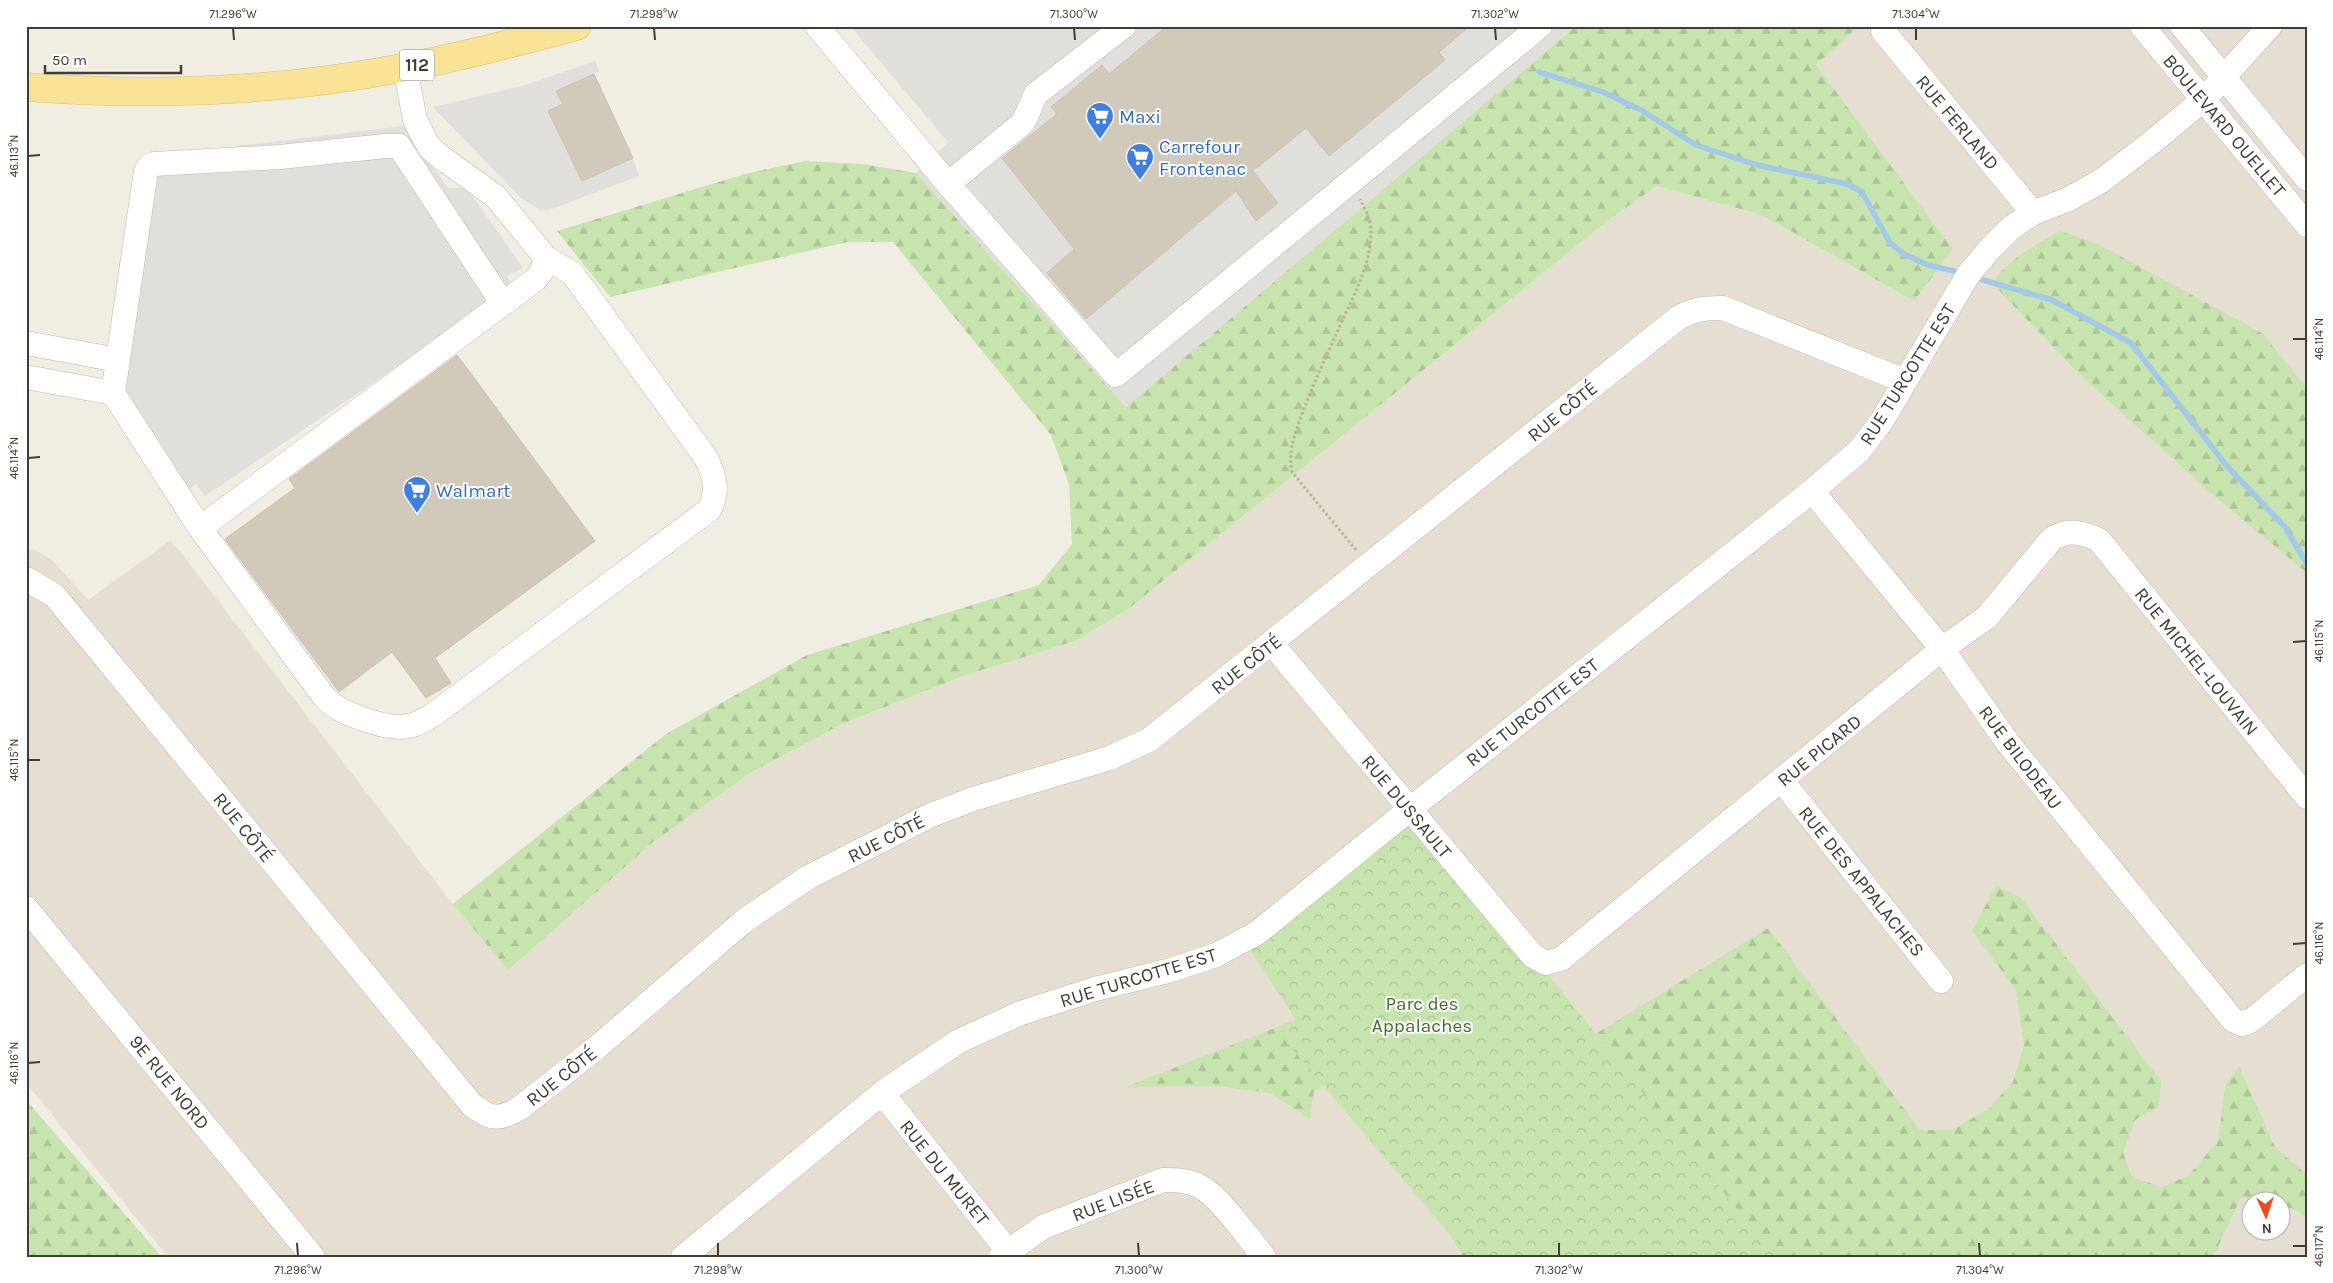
<svg xmlns="http://www.w3.org/2000/svg" width="2333" height="1283" font-family="Karla,sans-serif">
<defs>
<pattern id="forest-firs" width="22" height="20" patternUnits="userSpaceOnUse" patternTransform="scale(1.25)"><rect width="22" height="20" fill="#c7e3ae"/><path d="M5 1l3.5 6h-7zM16 11l3.5 6h-7z" fill="#acc496"/></pattern>
<pattern id="park-crowns" width="20" height="18" patternUnits="userSpaceOnUse" patternTransform="scale(1.25)"><rect width="20" height="18" fill="#c7e3ae"/><path d="M2 6a3 3 0 1 1 6 0M12 15a3 3 0 1 1 6 0" fill="none" stroke="#acc496"/></pattern>
</defs>
<rect width="100%" height="100%" fill="#f0ede3"/>
<path fill="#e4dfd1" fill-rule="evenodd" d="M1859 26H2307V1257H168L26 1083V549L35 550 52 560 88 600 171 540 453 904 508 970 652 843 750 773 842 724 963 676 1075 641 1127 610 1611 218 1657 186 1762 215 1914 301 1953 249 1816 65ZM2250 1200H2280V1230H2250Z"/>
<path fill="url(#forest-firs)" d="M1576 26H1859L1816 65 1953 249 1914 301 1762 215 1657 186 1611 218 1127 610 1075 641 963 676 842 724 750 773 652 843 508 970 453 904 666 734 807 655 1039 585 1072 544 1069 484 1051 435 893 242H847L610 297 557 231 745 174 805 161 862 164 916 173 1126 407Z
M2060 231 2098 244 2262 333 2307 388V573L2211 493 2078 373 1992 283C2009 259 2034 245 2060 231Z
M1996 886 2021 898 2161 1081 2159 1106 2135 1120 2123 1153 2132 1177 2161 1187 2188 1176 2218 1141 2225 1086 2239 1066 2275 1147 2307 1175V1217L2291 1208 2281 1206 2280 1200H2257L2241 1197 2213 1257H1463L1411 1168 1345 1071 1314 1091 1310 1119 1270 1093 1218 1086 1126 1087 1310 1014 1584 1041 1768 928 1920 1130H1952L1988 1109 2013 1082 2024 1045 2016 990 1972 931Z
M26 1100 162 1257H26Z"/>
<path fill="url(#park-crowns)" d="M1410 809 1533 956 1776 1257H1469L1277 1031 1298 1023 1244 940Z"/>
<path fill="#e1dfdb" d="M850 26H1167L1109 74 1101 65 1051 107 1057 114 1001 157 1074 249 1048 273 1086 319 1236 191 1257 220 1278 203 1253 171 1306 128 1329 156 1444 61 1439 52 1470 26H1576L1126 407 916 173 948 142Z
M595 61 600 71 557 91 563 104 549 111 633 158 639 176 549 210H540L520 197 433 107 522 86Z
M404 126 448 188H467L523 268 507 276 514 288 205 496 196 484 184 493 120 398 146 157Z"/>
<g fill="none" stroke-linecap="round" stroke-linejoin="round">
<path stroke="#a2c8ea" stroke-width="5.5" d="M1539 72 1603 92 1643 111 1696 145 1757 165 1847 184 1862 192 1890 243 1904 254 1928 265 1962 273
M1973 277 2052 300 2131 343 2226 465 2285 527 2307 564"/>
</g>
<path fill="#d1c9b9" stroke="#cbc1ad" d="M1167 26H1470L1439 52 1445 60 1329 156 1306 128 1253 171 1278 203 1256 221 1236 191 1086 319 1047 273 1074 249 1002 158 1057 114 1051 107 1102 65 1109 74Z
M594 74 633 158 582 181 548 111 563 104 556 91Z
M457 355 595 541 435 658 451 683 426 698 392 652 339 692 225 539 295 488 289 479Z"/>
<g fill="none" stroke-linecap="round" stroke-linejoin="round">
<defs>
<path id="minor" d="M817 26 948 184 1116 375 1540 26
M2142 26 2307 225
M2182 26 2307 179
M1883 31 2033 213
M405 67 415 120 429 147 442 158 495 196 546 258 572 273 706 458C715 476 719 492 709 510L433 715C425 719 417 725 408 726 388 731 339 713 325 698L200 528 113 393 146 171 149 166 154 164 280 157 385 146H399L503 304
M948 184 1023 123 1036 94 1124 26
M26 343 118 360
M26 377 113 393
M1812 491 1942 649 2008 743 2233 1020 2242 1024 2252 1020 2307 975
M200 528 535 280 542 271 546 258
M26 579 54 595 472 1105C491 1120 500 1120 520 1108L595 1049 744 921 807 878 931 815 973 799 1110 758 1149 740 1678 318C1693 309 1706 308 1723 308L1905 381
M1272 644 1533 956 1546 963 1561 959 1942 649 1987 617 2050 541C2065 528 2082 532 2099 540L2307 797
M1782 781 1941 981
M26 908 313 1257
M882 1093 1008 1251
M683 1257 882 1093 959 1041 1021 1013 1095 989 1171 970 1216 955 1257 933 1410 809 1812 491 1859 451 1883 419 1968 275 1988 251 2011 228 2033 213 2069 199 2101 181 2151 143 2203 100 2270 26
M1001 1257 1043 1227 1163 1180C1176 1180 1189 1180 1201 1187 1220 1197 1249 1239 1264 1257"/>
<path id="major" d="M26 87C149 96 275 92 396 69 457 58 517 42 577 26"/>
</defs>
<use href="#minor" stroke="#beb8a9" stroke-width="25"/>
<use href="#major" stroke="#dbc066" stroke-width="29"/>
<path stroke="#bcb299" stroke-width="3" stroke-dasharray="2.5 2.5" stroke-linecap="butt" d="M1356 550 1292 472C1288 452 1294 436 1301 417 1313 383 1329 351 1343 319 1356 291 1371 262 1371 232 1371 220 1365 209 1360 199"/>
<use href="#minor" stroke="#fff" stroke-width="24"/>
<use href="#major" stroke="#f7e295" stroke-width="28"/>
</g>
<path fill="none" stroke="#413d34" stroke-width="2" d="M233 28 234 40M654 28 655 40M1074 28 1075 40M1495 28 1496 40M1916 28V40M28 156 40 155M2293 339H2306M28 458 40 457M2293 642 2306 641M28 760H40M2293 944 2306 943M28 1063 40 1062M297 1243 298 1256M718 1243V1256M1138 1243 1139 1256M1559 1243V1256M1979 1243 1980 1256M2293 1246H2306"/>
<defs>
<symbol id="supermarket-pin" viewBox="-11 -11 22 30"><path d="M0 17L-7.5 6A9.5 9.5 0 1 1 7.5 6Z" fill="#3f7fe0" stroke="#fff"/><path d="M-6-5.5h2.5l.6 2H6L4.5 2H-2.5L-4.4-4H-6ZM-1.5 3.2a1.3 1.3 0 1 0 .1 0ZM3 3.2a1.3 1.3 0 1 0 .1 0Z" fill="#fff"/></symbol>
</defs>
<g fill-rule="evenodd">
<use href="#supermarket-pin" x="1084" y="100" width="32" height="43"/>
<use href="#supermarket-pin" x="1124" y="141" width="32" height="43"/>
<use href="#supermarket-pin" x="401" y="474" width="32" height="43"/>
</g>
<g text-anchor="middle" stroke-width="4" stroke-linejoin="round" paint-order="stroke">
<rect fill="#fff" stroke="#7a7771" stroke-width="1" x="399.5" y="49.5" width="35" height="31" rx="4"/>
<g font-size="18" font-weight="bold" fill="#413d34">
<text x="417" y="71">112</text>
</g>
<g font-size="19" fill="#366cbe" stroke="#fff" text-anchor="start">
<text x="1119" y="123">Maxi</text>
<text x="1159" y="153">Carrefour<tspan x="1159" dy="22">Frontenac</tspan></text>
<text x="436" y="497">Walmart</text>
</g>
<g font-size="19" fill="#413d34" stroke="#fff">
<text transform="translate(1958 122) rotate(50)" y="7">RUE FERLAND</text>
<text transform="translate(2225 125) rotate(50)" y="7">BOULEVARD OUELLET</text>
<text transform="translate(1907 374) rotate(-58)" y="7">RUE TURCOTTE EST</text>
<text transform="translate(1562 411) rotate(-39)" y="7">RUE CÔTÉ</text>
<text transform="translate(2197 661) rotate(51)" y="7">RUE MICHEL-LOUVAIN</text>
<text transform="translate(1246 664) rotate(-38)" y="7">RUE CÔTÉ</text>
<text transform="translate(1532 712) rotate(-38)" y="7">RUE TURCOTTE EST</text>
<text transform="translate(1819 750) rotate(-39)" y="7">RUE PICARD</text>
<text transform="translate(2021 757) rotate(53)" y="7">RUE BILODEAU</text>
<text transform="translate(1407 806) rotate(50)" y="7">RUE DUSSAULT</text>
<text transform="translate(244 827) rotate(51)" y="7">RUE CÔTÉ</text>
<text transform="translate(886 838) rotate(-27)" y="7">RUE CÔTÉ</text>
<text transform="translate(1862 881) rotate(51)" y="7">RUE DES APPALACHES</text>
<text transform="translate(1138 977) rotate(-17)" y="7">RUE TURCOTTE EST</text>
<text transform="translate(561 1076) rotate(-38)" y="7">RUE CÔTÉ</text>
<text transform="translate(170 1082) rotate(51)" y="7">9E RUE NORD</text>
<text transform="translate(945 1172) rotate(51)" y="7">RUE DU MURET</text>
<text transform="translate(1113 1200) rotate(-21)" y="7">RUE LISÉE</text>
</g>
<g font-size="19" fill="#406f2c" stroke="#fff">
<text x="1422" y="1010">Parc des<tspan x="1422" dy="22">Appalaches</tspan></text>
</g>
</g>
<rect width="2333" height="1283" fill="none" stroke="#ffffff" stroke-width="55"/>
<g transform="translate(2266 1216) rotate(177)"><circle r="24" fill="#ffffff" stroke="#b3b1ae"/>
<path d="M0-4L9 19L0 12L-9 19Z" fill="#ec4b1e"/>
<text y="-8" font-size="14" font-weight="bold" text-anchor="middle" fill="#413d34">N</text>
</g>
<path d="M45 65v8h136v-8" fill="none" stroke="#413d34" stroke-width="2.5"/>
<text x="52" y="65" font-size="15" fill="#413d34" stroke="#ffffff" stroke-width="4" paint-order="stroke">50 m</text>
<rect x="28" y="28" width="2278" height="1228" fill="none" stroke="#413d34" stroke-width="2"/>
<g font-size="12" text-anchor="middle" fill="#413d34">
<text x="233" y="18">71.296°W</text>
<text x="654" y="18">71.298°W</text>
<text x="1074" y="18">71.300°W</text>
<text x="1495" y="18">71.302°W</text>
<text x="1916" y="18">71.304°W</text>
<text transform="translate(14 156) rotate(-90)" y="4">46.113°N</text>
<text transform="translate(2319 339) rotate(-90)" y="4">46.114°N</text>
<text transform="translate(14 458) rotate(-90)" y="4">46.114°N</text>
<text transform="translate(2319 641) rotate(-90)" y="4">46.115°N</text>
<text transform="translate(14 760) rotate(-90)" y="4">46.115°N</text>
<text transform="translate(2319 943) rotate(-90)" y="4">46.116°N</text>
<text transform="translate(14 1063) rotate(-90)" y="4">46.116°N</text>
<text transform="translate(2319 1246) rotate(-90)" y="4">46.117°N</text>
<text x="298" y="1274">71.296°W</text>
<text x="718" y="1274">71.298°W</text>
<text x="1139" y="1274">71.300°W</text>
<text x="1559" y="1274">71.302°W</text>
<text x="1980" y="1274">71.304°W</text>
</g>
</svg>
